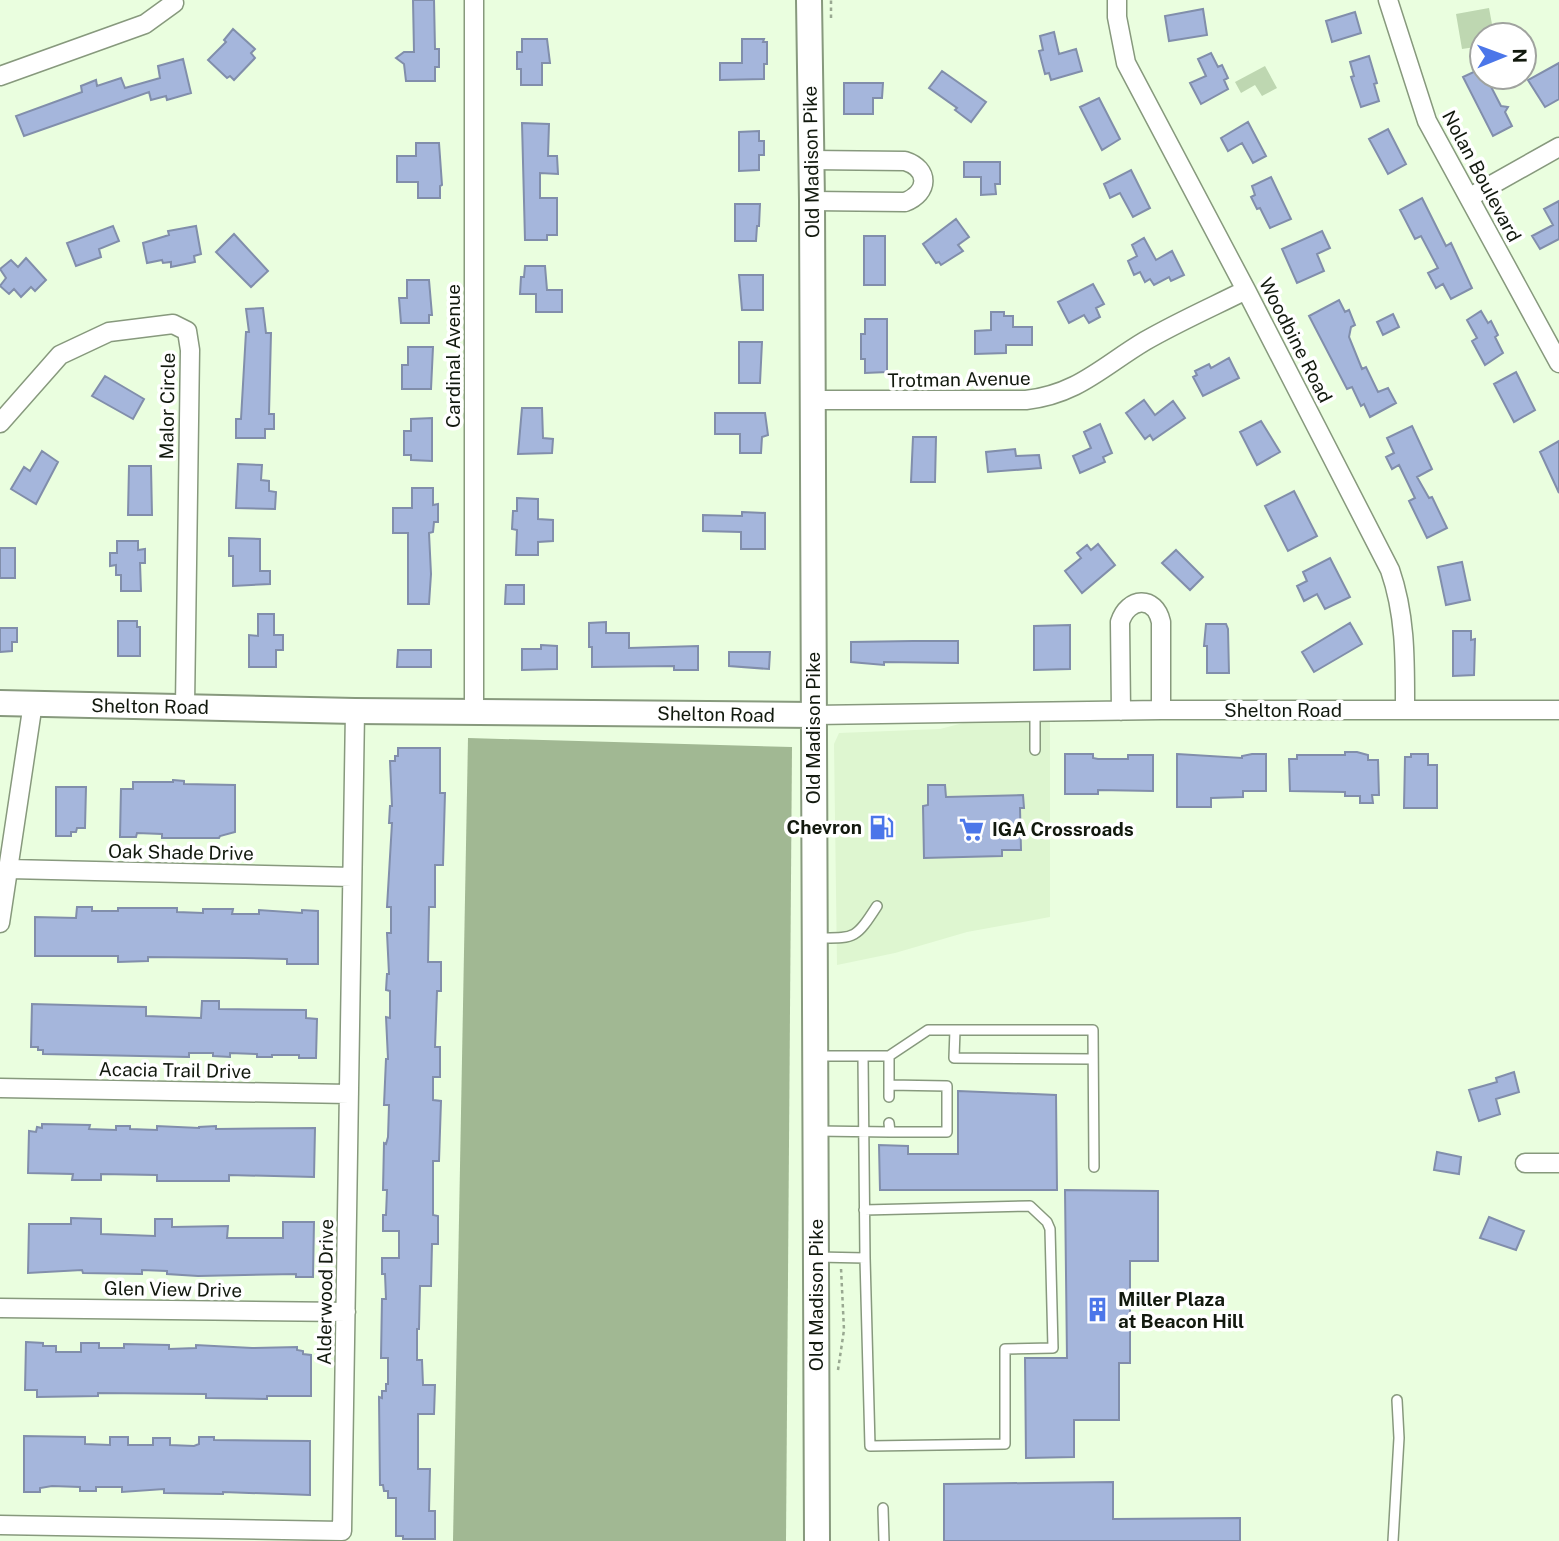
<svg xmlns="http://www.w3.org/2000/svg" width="1559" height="1541" font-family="'Public Sans',sans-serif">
<rect width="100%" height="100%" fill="#eafedf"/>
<path fill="#def6d0" d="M1050 718V917L967 932 895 953 837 965 834 744 839 733 940 729 971 721Z"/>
<path fill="#bed7b1" d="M1489 8 1494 35H1482V46L1462 49 1456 14Z
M1265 66 1277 88 1262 96 1255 85 1241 93 1235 82Z"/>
<path fill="#a1b893" d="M468 738 792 747 786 1541H453Z"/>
<path fill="#a5b6dc" stroke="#818eab" stroke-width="2" d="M413 0H434L435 49H439V67H435V81H406L404 64 396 58 404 52H414Z
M1203 9 1207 35 1169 41 1165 16Z
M1355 12 1361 33 1332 42 1326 21Z
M233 29 255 49 251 53 255 58 234 80 230 76 227 78 208 60 226 42 224 40Z
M1054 32 1059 54 1076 49 1082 71 1051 80 1049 73 1045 74 1039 51 1043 50 1040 36Z
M522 39H547L550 63H542V85H521V69H517V52H522Z
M742 39H764L763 42H767V64H764V79L720 80V63H742Z
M1211 53 1218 67 1222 65 1228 78 1224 80 1228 89 1201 104 1190 83 1206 76 1198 59Z
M1369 56 1377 83 1374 84 1379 101 1361 107 1351 77 1354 76 1350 62Z
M183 59 191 93 167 100 166 96 151 100 149 92 24 136 16 116 82 92 81 86 96 80 97 86 121 78 125 88 160 78 158 66Z
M1559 63V99L1545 107 1528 80Z
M1482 68V77H1486L1501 106 1508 107 1505 112 1512 126 1493 136 1463 77Z
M942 71 986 102 971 122 955 110 957 108 929 88Z
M844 83H883L882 98H873V114H844Z
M1099 98 1120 139 1102 150 1080 107Z
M1248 122 1266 156 1253 163 1242 143 1228 151 1221 138Z
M522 123 549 124 548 156H557L558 174 540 173V198H557V235H547V240H525Z
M1388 129 1406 164 1388 174 1369 139Z
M759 131V141H764V155H759V170L739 171V132Z
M416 143H439L442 185 440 186V198H418V182H397V156H416Z
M964 162H1000V184H995L996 194 981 195V177H964Z
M1131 170 1150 208 1133 217 1120 193 1110 198 1104 184Z
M1271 177 1291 219 1270 228 1260 208 1257 209 1251 197 1255 195 1252 186Z
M1422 198 1446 246 1451 243 1472 288 1451 299 1443 284 1436 288 1428 273 1438 268 1421 236 1415 239 1400 210Z
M1559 201V239L1540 249 1532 236 1553 225 1544 209Z
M735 204H760L759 226H757L756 241H735Z
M956 219 969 237 958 245 963 251 941 265 939 262 936 263 923 244Z
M113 226 119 241 99 249 101 257 76 266 67 243Z
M196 226 201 254 194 256 195 262 171 267V262L163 263 162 260 147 263 143 243 169 235 168 231Z
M1322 231 1330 248 1317 254 1324 271 1297 283 1282 249Z
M234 234 268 271 251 287 216 252Z
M864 236H885V285H864Z
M1144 238 1156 260 1172 251 1184 275 1171 281 1169 277 1154 285 1150 279 1145 282 1140 272 1134 275 1128 261 1137 256 1132 245Z
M26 258 46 280 35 291 31 287 21 297 14 289 9 294 0 286 6 278 0 269 11 260 18 267Z
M525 266H545L547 290H562V312H536V294H520L521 277H524Z
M739 275H763V310H742Z
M407 280H429L432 315H429V323H401L399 298H407Z
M1093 284 1104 304 1096 308 1100 317 1089 323 1084 315 1069 323 1058 302Z
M1339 300 1345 312 1349 310 1355 325 1351 327 1349 337 1362 369 1366 367 1378 392 1388 388 1396 403 1370 417 1364 404 1361 406 1352 387 1347 389 1309 316Z
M263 308 266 333H271L269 414H274V429H265V438H236V419H241L246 332H249L246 309Z
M1481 311 1488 323 1491 321 1498 335 1495 337 1503 353 1485 365 1472 341 1477 338 1467 320Z
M991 312H1004V316H1013V327H1032V345H1006V353L975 354V331L991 330Z
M1393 314 1399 327 1383 335 1377 322Z
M865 319H887V372L865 373V359H861V334H865Z
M739 342H762L760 383H739Z
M408 347H433L431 389H402V365H408Z
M1229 358 1239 378 1203 396 1193 377 1197 375 1195 371 1209 364 1211 368Z
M1516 372 1535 410 1514 422 1494 384Z
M105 376 144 399 133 419 92 396Z
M1144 400 1155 415 1173 401 1185 418 1153 440 1150 435 1145 439 1126 413Z
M522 408H542L543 438 553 439 552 453 518 454Z
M715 413H765L768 435 762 437 761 453H740V434H715Z
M432 418V461L411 460V455H404V431H411V419Z
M1261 421 1280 452 1257 465 1240 432Z
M1100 424 1112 453 1103 457 1105 462 1080 473 1073 456 1091 448 1084 432Z
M1412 426 1432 469 1417 477 1429 498 1432 497 1447 528 1427 538 1409 501 1415 498 1399 465 1392 469 1386 457 1394 453 1387 438Z
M913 437H936L935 482H911Z
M1559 441V493L1540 452Z
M1015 449 1016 456 1039 455 1041 468 988 472 986 452Z
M42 451 58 462 36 504 11 489 24 467 30 471Z
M238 464 262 465 261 480 269 481V491L276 492 275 509 236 508Z
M129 466H151L152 515H128Z
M412 488H433V505L438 504V522H434L433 532 429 533 431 574 429 604H408V533H393V508H412Z
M1294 491 1317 536 1288 551 1265 506Z
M517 498 538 499V519L553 520V541L538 542V555H516L517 530 512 529 513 511H517Z
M742 512 765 513V549H741V532L703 531V515L742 516Z
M229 538 260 539V571H270V584L233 586V556H229Z
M117 541H138V550L145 549V563H140L141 591H121V575H116V565L110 566V553H117Z
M1098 544 1115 565 1082 593 1065 571 1081 558 1077 553 1087 545 1091 550Z
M0 548H15V578H0Z
M1176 550 1203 577 1190 590 1162 563Z
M1330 558 1350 597 1325 609 1317 594 1304 601 1297 586 1307 581 1303 572Z
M1462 562 1470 600 1446 605 1438 567Z
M506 585H524V604H505Z
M258 614H274V635H283V650H276V667H249V635L258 636Z
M118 621H137V627H140V656H118Z
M606 622V633H629V648L698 646V670H674V666L592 667V647H589V623Z
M1350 623 1362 644 1314 672 1302 652Z
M1206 624H1226L1228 629 1229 673H1207V646H1204Z
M1070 625V669L1034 670V626Z
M0 628H17V642H12V651L0 652Z
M1453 631H1471V640L1475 639 1474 675 1453 676Z
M913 641H958V663L884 662V665L851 662V642Z
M541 645 557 646V669L522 670V649H541Z
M398 650H431V667H397Z
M729 652H770L769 669 729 666Z
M398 748H440V793H445L443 865H435V907H429L428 962H441V991H437L435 1047H440V1077H433V1100L441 1101 439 1161H433V1215L438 1216V1244H432L431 1286H420L419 1329H417V1360H422L423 1385H435L434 1414H418V1469H430L429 1511H435V1539H403V1536H396V1498H388V1491H384L383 1485H380L379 1397 382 1398V1391H386V1384H388V1358H381L382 1299H386L385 1274H382V1258H399V1231H383V1215H386L387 1190H383L384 1143 386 1144 388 1137 389 1105H384L386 1059H388L386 1017 390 1018V991L386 990 387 974H389L387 933H391V907H387L392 823H389L390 806H392L390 761H395V756H398Z
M1345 752H1357L1368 755V760H1378L1379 795H1372L1373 803H1360V796H1345V792L1290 791 1289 759H1297V755H1345Z
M1065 754H1093V758L1098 759H1128V755H1153V791L1098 790V794H1065Z
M1177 754 1242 758V756L1252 754H1266V791H1243V797L1211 798V807H1177Z
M1411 754H1428V765H1437V808H1404L1405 757H1411Z
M173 780 184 781V784L235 785V832L220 836 219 838H162V834L137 833 136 837H120L121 789H133V782H173Z
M928 785H945L946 797 1023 795 1024 808H1020L1021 850H1002V856L924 858 923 806 928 805Z
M56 787H86L85 828H77L76 832H71V836H56Z
M77 907H92V911H118V908H177V912L203 913V909H233L232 914H259V910L302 913V910L318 911V964H287V959L245 958 148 957V961L118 962V956H35V917L76 918Z
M202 1001H219V1009L306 1010V1018L317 1019 316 1058H299V1055H272V1057H257V1054L230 1053V1057L213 1056V1053H189V1057L43 1054V1050H38V1047H31L32 1004 146 1007V1016L201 1018Z
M1514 1072 1519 1092 1496 1099 1500 1114 1479 1121 1469 1090 1497 1082 1496 1078Z
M958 1091 1056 1095 1057 1190H880L879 1145 908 1146V1154H958Z
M42 1124 90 1125 89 1129 116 1130V1126H130V1129L157 1130V1126L199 1128V1127L216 1126V1129L315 1128 314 1177 229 1175V1181H157V1175L101 1174V1180H72L73 1174 28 1173 29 1131 36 1132 37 1127 42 1128Z
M1437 1152 1461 1157 1459 1174 1434 1170Z
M1065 1190 1158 1191V1261H1130V1363H1119V1420H1074V1457L1026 1458 1025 1358H1067Z
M1489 1217 1524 1231 1516 1250 1480 1238Z
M71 1218 101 1219V1234L155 1236V1219H172V1227L228 1226 227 1238H283V1222H314L313 1277H296V1274L198 1276 167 1274V1271L142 1270V1274L83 1273 82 1270 28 1273 29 1224H71Z
M26 1342 43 1343V1346H56V1352H81V1343H99V1348H124V1344L169 1345V1349L196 1348V1345L252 1348 297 1347V1350L303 1351V1354L311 1355V1396H267V1399L206 1398V1394L98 1393V1396L37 1397V1390H25Z
M24 1436 85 1437V1444L110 1445V1437H128V1445H153V1438H170V1445L194 1446 199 1444V1437H214V1440L310 1441V1495L223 1492V1494L164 1493V1489L122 1492V1487H96V1491H80V1487L52 1486 40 1488V1492H24Z
M1113 1482V1519L1240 1518V1541H944V1484Z"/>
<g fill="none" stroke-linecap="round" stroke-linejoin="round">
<defs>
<path id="lane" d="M1035 712V750
M816 938C855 938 855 940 877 906
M955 1030 954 1058 1093 1059
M816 1056H863L865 1258 817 1257
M863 1056H889V1097
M889 1056 928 1030H1093L1094 1167
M889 1085 947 1086V1132H890
M816 1131 890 1132 889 1123
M864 1210 1030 1206 1047 1222 1050 1229 1053 1348 1005 1349V1444L870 1446 865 1258
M883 1508 884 1541
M1393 1541 1399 1438 1397 1400"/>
<path id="street" d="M1117 0V17L1126 63 1246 290 1390 570C1406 616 1405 662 1405 710
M1388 0 1427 121 1559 363
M0 76 145 24 174 3
M811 160 905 161C930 169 929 193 905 202L812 201
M1470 197 1559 147
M811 400H1026C1078 394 1103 366 1145 341 1178 322 1212 307 1246 290
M0 423 60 355 109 332 173 324 187 331 190 350 185 706
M1121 711 1120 622C1128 597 1155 595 1161 622V710
M474 712V0
M814 715 1161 710H1559
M9 869 352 877
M0 923 33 703
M0 1088 349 1094
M1525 1163H1559
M0 1308 346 1312
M0 1525 342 1531 355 711"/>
<path id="secondary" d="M809 0 812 201 817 1541
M0 703 355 711 814 715"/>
</defs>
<use href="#lane" stroke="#87997d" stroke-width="12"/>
<use href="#street" stroke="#87997d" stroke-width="21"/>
<use href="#secondary" stroke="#87997d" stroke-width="28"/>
<path stroke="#99a891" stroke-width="2.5" stroke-dasharray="3.5 3.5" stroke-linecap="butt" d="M831 18V0
M838 1370 844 1330 841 1268"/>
<use href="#lane" stroke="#fff" stroke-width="9"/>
<use href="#street" stroke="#fff" stroke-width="18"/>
<use href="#secondary" stroke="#fff" stroke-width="24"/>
</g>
<defs>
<symbol id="fuel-bare" viewBox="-9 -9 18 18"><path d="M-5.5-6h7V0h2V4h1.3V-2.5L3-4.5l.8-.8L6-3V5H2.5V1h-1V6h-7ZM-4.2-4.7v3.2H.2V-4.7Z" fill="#4b76e9" stroke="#fff" stroke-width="2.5" paint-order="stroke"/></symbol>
<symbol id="supermarket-bare" viewBox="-9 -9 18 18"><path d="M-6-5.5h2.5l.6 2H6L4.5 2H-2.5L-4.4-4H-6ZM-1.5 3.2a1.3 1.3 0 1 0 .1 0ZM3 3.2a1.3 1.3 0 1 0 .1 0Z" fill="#4b76e9" stroke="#fff" stroke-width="2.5" paint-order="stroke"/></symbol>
<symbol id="building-bare" viewBox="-9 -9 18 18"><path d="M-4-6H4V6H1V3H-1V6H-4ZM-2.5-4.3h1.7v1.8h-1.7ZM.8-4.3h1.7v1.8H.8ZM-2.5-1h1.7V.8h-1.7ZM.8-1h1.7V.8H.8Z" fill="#4b76e9" stroke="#fff" stroke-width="2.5" paint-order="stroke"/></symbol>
</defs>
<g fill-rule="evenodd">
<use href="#fuel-bare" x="864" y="810" width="35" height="35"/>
<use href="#supermarket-bare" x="954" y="812" width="35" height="35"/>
<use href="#building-bare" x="1080" y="1292" width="35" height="35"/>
</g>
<g text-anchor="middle" stroke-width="7" stroke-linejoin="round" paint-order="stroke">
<g font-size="19" fill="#12190e" stroke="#fff">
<text transform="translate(811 162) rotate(-91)" y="7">Old Madison Pike</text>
<text transform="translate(1482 176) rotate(62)" y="7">Nolan Boulevard</text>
<text transform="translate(1296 340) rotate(63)" y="7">Woodbine Road</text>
<text transform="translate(453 356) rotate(-90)" y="7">Cardinal Avenue</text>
<text transform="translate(959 379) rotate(-1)" y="7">Trotman Avenue</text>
<text transform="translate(167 406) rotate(-89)" y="7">Malor Circle</text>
<text transform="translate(150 706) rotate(1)" y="7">Shelton Road</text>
<text x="1283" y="717">Shelton Road</text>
<text transform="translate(716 714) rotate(1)" y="7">Shelton Road</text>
<text transform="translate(813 728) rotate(-90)" y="7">Old Madison Pike</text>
<text transform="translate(181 852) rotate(1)" y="7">Oak Shade Drive</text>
<text transform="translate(175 1070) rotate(1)" y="7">Acacia Trail Drive</text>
<text transform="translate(173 1289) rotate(1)" y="7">Glen View Drive</text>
<text transform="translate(325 1292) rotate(-89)" y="7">Alderwood Drive</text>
<text transform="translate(816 1295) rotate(-90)" y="7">Old Madison Pike</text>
</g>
<g font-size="19" font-weight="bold" fill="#12190e" stroke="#fff" text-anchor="start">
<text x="862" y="834" text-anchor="end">Chevron</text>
<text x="992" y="836">IGA Crossroads</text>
<text x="1118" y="1306">Miller Plaza<tspan x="1118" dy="22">at Beacon Hill</tspan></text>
</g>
</g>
<g transform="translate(1503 56) rotate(89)"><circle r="33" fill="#ffffff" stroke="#a0a39f" stroke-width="2"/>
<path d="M0-5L12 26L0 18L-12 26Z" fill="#4b76e9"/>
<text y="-10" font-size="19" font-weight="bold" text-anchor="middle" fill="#12190e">N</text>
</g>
</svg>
